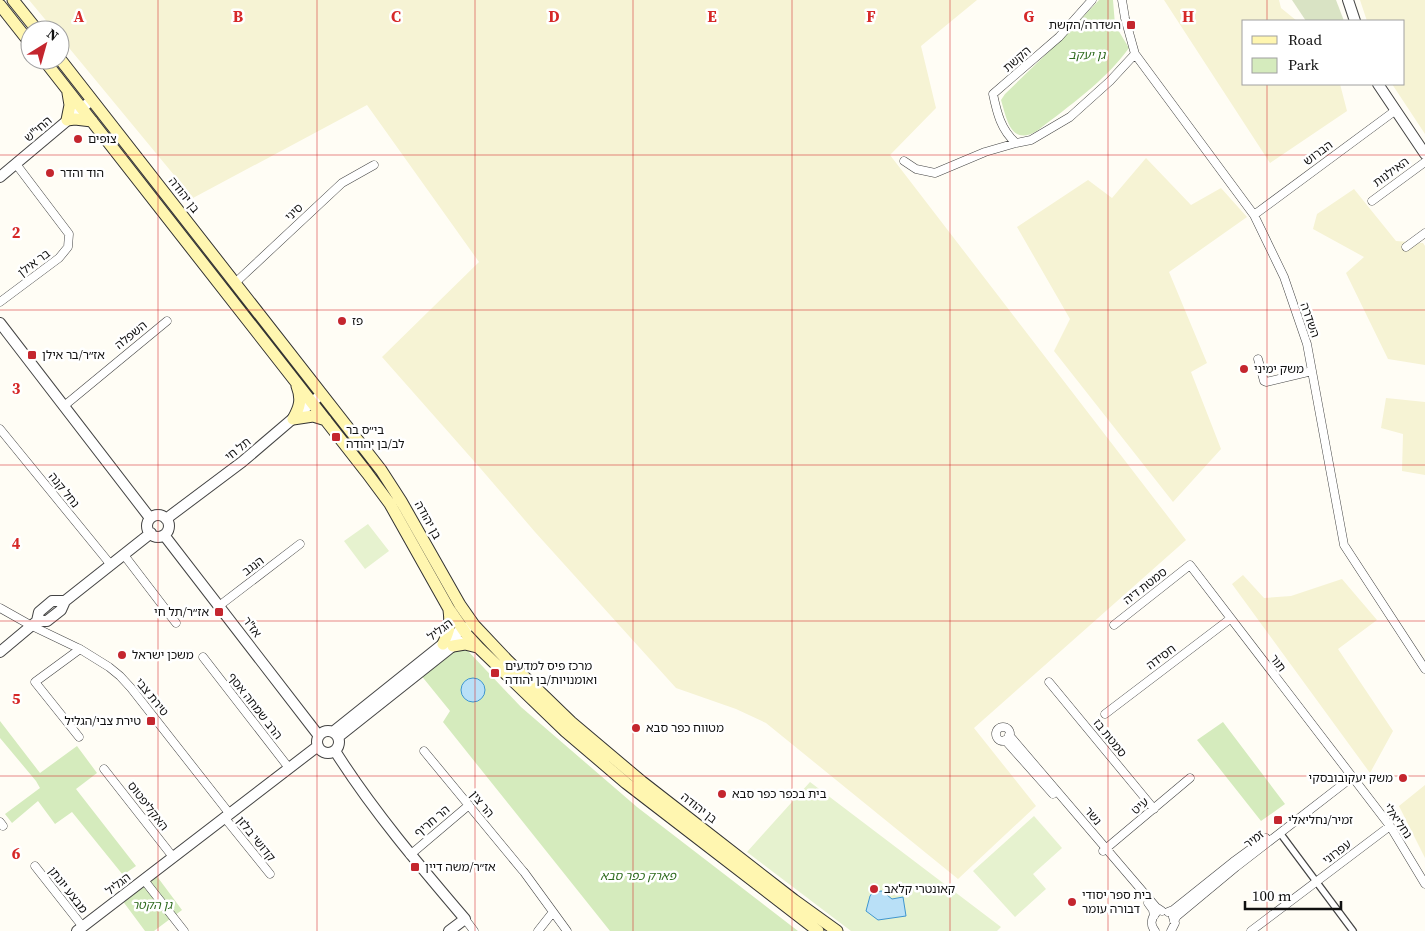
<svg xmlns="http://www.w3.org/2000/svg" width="1425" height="931" font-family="'Source Serif 4','Noto Sans Hebrew',serif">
<rect width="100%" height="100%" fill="#fffdf5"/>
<path fill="#f6f3d4" d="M29 0H977L921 46 936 108 890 155 1186 540 974 728 1036 806 958 879 766 723 736 709 676 688 535 532 481 469 382 357 479 262 367 105 193 198 60 37V30H54Z
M1164 0H1279L1281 8 1297 21H1244V84H1340L1347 111 1270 163Z
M1360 0H1425V134L1392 84H1404V21H1367Z
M1146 158 1191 205 1221 188 1247 217 1169 272 1207 363 1191 372 1221 449 1173 502 1054 351 1070 319 1017 227 1088 180 1112 198Z
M1354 189 1396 241 1423 243 1425 246V365L1388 359 1346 273 1364 257 1313 229 1317 214Z
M1386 398 1425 402V475L1402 471 1403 434 1381 428Z
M1243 575 1264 598 1291 596 1342 579 1377 620 1338 649 1393 731 1370 773 1232 584Z
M1425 785V858L1399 806Z"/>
<path fill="#d5ebbd" d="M1099 0H1113L1115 25 1129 48C1105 81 1069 106 1037 131 1011 146 1007 120 1001 100L1005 94 1066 35Z
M454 648 468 651 521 707 637 807 798 931H610L443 722 450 711 420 674Z
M0 721 40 773 77 746 97 773 76 789 136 866 123 875 72 812 55 824 38 801 12 823 5 814 40 788 36 781 0 738Z
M1223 722 1285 804 1261 821 1197 740Z
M156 875 182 910 154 931H145L122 900Z"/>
<path fill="#d9e3c4" d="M1292 0H1336L1344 21H1306Z"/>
<path fill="#e6f2cf" d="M368 524 389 551 365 569 344 541Z
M810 782 1001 927 997 931H851L747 852Z
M1034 816 1062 848 1033 874 1046 889 1015 917 973 871Z"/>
<path fill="#b9e0f7" stroke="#3f96cf" d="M461 690a12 12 0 1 1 24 0a12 12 0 1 1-24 0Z
M882 891 892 899 903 897 906 916 878 920 866 911 870 896 873 892Z"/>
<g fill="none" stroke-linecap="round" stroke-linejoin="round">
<defs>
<path id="pedestrian" d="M1280 833 1353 931"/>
<path id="minor" d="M1122 0 1125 18 1135 54 1254 215 1284 277 1307 344 1344 545 1425 669
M1016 143C1001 130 997 113 993 94L1059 37 1092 0
M904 161 916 169 935 173 985 152 1016 143 1031 140 1070 117 1110 81 1135 54
M1372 201 1425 162
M1254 215 1396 110
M1406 247 1425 233
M235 283 342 183 374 165
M0 302 59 258 68 247 69 234 16 164
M1258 359 1264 381 1266 382 1312 371
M64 406 167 321
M0 429 111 565
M124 555 176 623
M219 606 300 544
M0 608 32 626 80 649 109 667 120 676 131 688 229 813
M1114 625 1190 565 1390 826 1425 884
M203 657 289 768
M1049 682 1154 809
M1105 714 1230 619
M996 734a7 7 0 1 1 14 0a7 7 0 1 1-14 0Z
M1009 735 1156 907 1162 911
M79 737 35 682 80 649
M1005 740 1053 794
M424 751 523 871
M104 769 173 857
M224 817 270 874
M0 822 3 826
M1103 851 1190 778
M410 855 469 805
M35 866 83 927
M524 872 567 931
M144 880 184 931
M1148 903 1153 910 1154 916
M1168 912 1173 910 1233 862 1266 838
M465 919 474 931
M1174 921 1177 916 1236 867 1351 778
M538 931 553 912
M1155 931C1150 925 1151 918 1156 913
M1171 931 1175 923 1173 917
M1251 931 1390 826"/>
<path id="tertiary" d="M1348 0 1355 21
M1378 84 1425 154
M0 177 87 104
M0 323 150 518
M147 526a11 11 0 1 1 22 0a11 11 0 1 1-22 0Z
M166 519 242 462 317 398
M164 535 319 736
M37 621 39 612 52 601H65
M0 652 37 621H47L61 610 65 601 151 533
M317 742a11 11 0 1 1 22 0a11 11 0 1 1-22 0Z
M333 732 443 644 462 629 468 627
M338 737 459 641
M335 751C373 811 419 865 465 919L449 931
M77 931 318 746"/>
<path id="secondary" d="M13 0 37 30
M0 5 30 43
M60 59 381 470 401 501 460 605 474 625 508 661 571 722 641 781 794 900 837 931
M44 60 367 473 390 504 449 609 467 635 479 648 565 731 626 783 818 931
M68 93 70 105 67 120 75 119 92 121
M293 419C300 407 302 399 297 386
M293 419 313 416 326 420
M443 644C449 631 451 625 449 610
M453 646 465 644 477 647"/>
</defs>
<use href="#pedestrian" stroke="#444" stroke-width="8"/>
<use href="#minor" stroke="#444" stroke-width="9"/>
<use href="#tertiary" stroke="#444" stroke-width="12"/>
<use href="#secondary" stroke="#333" stroke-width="13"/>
<use href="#pedestrian" stroke="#fff" stroke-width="5.5"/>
<use href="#minor" stroke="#fff" stroke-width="8"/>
<use href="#tertiary" stroke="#fff" stroke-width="10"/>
<use href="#secondary" stroke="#fff6b0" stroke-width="11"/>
</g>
<path fill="none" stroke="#d62828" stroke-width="1" stroke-opacity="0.55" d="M158 0V931M317 0V931M475 0V931M633 0V931M792 0V931M950 0V931M1108 0V931M1267 0V21M1267 84V931M0 155H1425M0 310H1425M0 465H1425M0 621H1425M0 776H1425"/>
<g fill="#c4262e" stroke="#fff" stroke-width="2">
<rect x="1126" y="20" width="10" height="10" rx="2.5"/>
<circle cx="78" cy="139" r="5"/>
<circle cx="50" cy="173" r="5"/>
<circle cx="342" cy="321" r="5"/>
<rect x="27" y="350" width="10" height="10" rx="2.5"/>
<circle cx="1244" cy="369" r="5"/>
<rect x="331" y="432" width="10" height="10" rx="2.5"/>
<rect x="214" y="607" width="10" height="10" rx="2.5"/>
<circle cx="122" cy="655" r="5"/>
<rect x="490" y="668" width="10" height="10" rx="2.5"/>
<rect x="146" y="716" width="10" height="10" rx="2.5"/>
<circle cx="636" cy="728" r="5"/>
<circle cx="1403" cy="778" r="5"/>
<circle cx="722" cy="794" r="5"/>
<rect x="1273" y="815" width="10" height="10" rx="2.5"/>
<rect x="410" y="862" width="10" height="10" rx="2.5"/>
<circle cx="874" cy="889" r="5"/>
<circle cx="1072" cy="902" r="5"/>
</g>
<g text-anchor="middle" stroke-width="5" stroke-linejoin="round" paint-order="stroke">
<g font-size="12" fill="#111" stroke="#fff" text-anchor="start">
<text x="1121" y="29" text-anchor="end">השדרה/הקשת</text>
<text x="88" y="143">צופים</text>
<text x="60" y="177">הוד והדר</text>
<text x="352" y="325">פז</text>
<text x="42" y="359">אז״ר/בר אילן</text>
<text x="1254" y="373">משק ימיני</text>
<text x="346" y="434">בי״ס בר<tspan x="346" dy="14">לב/בן יהודה</tspan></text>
<text x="209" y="616" text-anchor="end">אז״ר/תל חי</text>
<text x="132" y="659">משכן ישראל</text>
<text x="505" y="670">מרכז פיס למדעים<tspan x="505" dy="14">ואומנויות/בן יהודה</tspan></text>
<text x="141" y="725" text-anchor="end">טירת צבי/הגליל</text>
<text x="646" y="732">מטווח כפר סבא</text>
<text x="1393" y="782" text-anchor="end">משק יעקובובסקי</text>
<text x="732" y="798">בית בכפר כפר סבא</text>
<text x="1288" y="824">זמיר/נחליאלי</text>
<text x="425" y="871">אז״ר/משה דיין</text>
<text x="884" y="893">קאונטרי קלאב</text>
<text x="1082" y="899">בית ספר יסודי<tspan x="1082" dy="14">דבורה עומר</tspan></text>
</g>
<g font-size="12" font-style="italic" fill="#2f6b1f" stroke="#fff">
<text x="1087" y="59">גן יעקב</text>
<text x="638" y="880">פארק כפר סבא</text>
<text x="152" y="909">גן הקטר</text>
</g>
<g font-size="12" fill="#111" stroke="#fff">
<text transform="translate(1017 59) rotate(-41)" y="4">הקשת</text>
<text transform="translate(38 129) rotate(-41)" y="4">החי"ש</text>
<text transform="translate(1318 153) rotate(-37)" y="4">הברוש</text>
<text transform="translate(1391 172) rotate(-36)" y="4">האילנות</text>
<text transform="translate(184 195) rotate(52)" y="4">בן יהודה</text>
<text transform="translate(294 212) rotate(-43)" y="4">סיני</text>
<text transform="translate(34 263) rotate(-37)" y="4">בר אילן</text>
<text transform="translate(1310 320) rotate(71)" y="4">השדרה</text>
<text transform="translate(131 335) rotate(-39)" y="4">השפלה</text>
<text transform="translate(238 449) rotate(-39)" y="4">תל חי</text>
<text transform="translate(64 490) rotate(51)" y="4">נחל קנה</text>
<text transform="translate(428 520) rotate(61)" y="4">בן יהודה</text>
<text transform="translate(253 566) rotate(-37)" y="4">הנגב</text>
<text transform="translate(1145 586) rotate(-38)" y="4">סמטת דיה</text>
<text transform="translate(252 627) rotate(53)" y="4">אז"ר</text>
<text transform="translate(440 630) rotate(-37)" y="4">הגליל</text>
<text transform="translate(1161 657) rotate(-37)" y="4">חסידה</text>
<text transform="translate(1278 663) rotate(53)" y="4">תור</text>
<text transform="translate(152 697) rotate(51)" y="4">טירת צבי</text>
<text transform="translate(255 706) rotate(52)" y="4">הרב שמחה אסף</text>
<text transform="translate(1110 738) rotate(51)" y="4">סמטת בז</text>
<text transform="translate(482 804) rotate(51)" y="4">הר צין</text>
<text transform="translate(148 806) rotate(52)" y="4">האקליפטוס</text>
<text transform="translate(1140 806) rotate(-40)" y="4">עיט</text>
<text transform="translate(699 808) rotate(38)" y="4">בן יהודה</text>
<text transform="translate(1093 816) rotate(50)" y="4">נשר</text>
<text transform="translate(432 821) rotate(-40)" y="4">הר חריף</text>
<text transform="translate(1398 821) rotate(55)" y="4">נחליאלי</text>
<text transform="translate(256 839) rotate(51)" y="4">קדושי בלזן</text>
<text transform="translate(1254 839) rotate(-37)" y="4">זמיר</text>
<text transform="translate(1337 852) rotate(-37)" y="4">עפרוני</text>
<text transform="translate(118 884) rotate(-38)" y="4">הגליל</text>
<text transform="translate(68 890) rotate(52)" y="4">מבצע יונתן</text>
</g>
</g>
<g font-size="16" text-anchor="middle" font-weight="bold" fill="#d62828" stroke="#fff" stroke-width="5" stroke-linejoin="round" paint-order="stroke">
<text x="79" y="22">A</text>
<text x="238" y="22">B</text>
<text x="396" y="22">C</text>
<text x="554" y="22">D</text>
<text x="712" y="22">E</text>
<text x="871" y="22">F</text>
<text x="1029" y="22">G</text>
<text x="1188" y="22">H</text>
<text x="16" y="238">2</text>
<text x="16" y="394">3</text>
<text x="16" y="549">4</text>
<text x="16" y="704">5</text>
<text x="16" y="859">6</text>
</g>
<rect x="1242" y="20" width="162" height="65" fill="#ffffff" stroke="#a0a0a0"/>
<rect x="1252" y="36" width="25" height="8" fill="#fff6b0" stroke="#a0a0a0"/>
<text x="1288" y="45" font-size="15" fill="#111111">Road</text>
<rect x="1252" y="58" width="25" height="15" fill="#d5ebbd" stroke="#a0a0a0"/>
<text x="1288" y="70" font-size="15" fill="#111111">Park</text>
<g transform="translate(45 45) rotate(37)"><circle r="24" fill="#ffffff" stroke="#a0a0a0"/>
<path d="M0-4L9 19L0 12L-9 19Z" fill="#c4262e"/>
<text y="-8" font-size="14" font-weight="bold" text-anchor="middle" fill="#111111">N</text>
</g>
<path d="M1245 901v8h96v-8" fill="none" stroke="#111111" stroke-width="2.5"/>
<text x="1252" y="901" font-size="15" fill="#111111" stroke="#ffffff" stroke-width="4" paint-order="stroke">100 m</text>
</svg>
